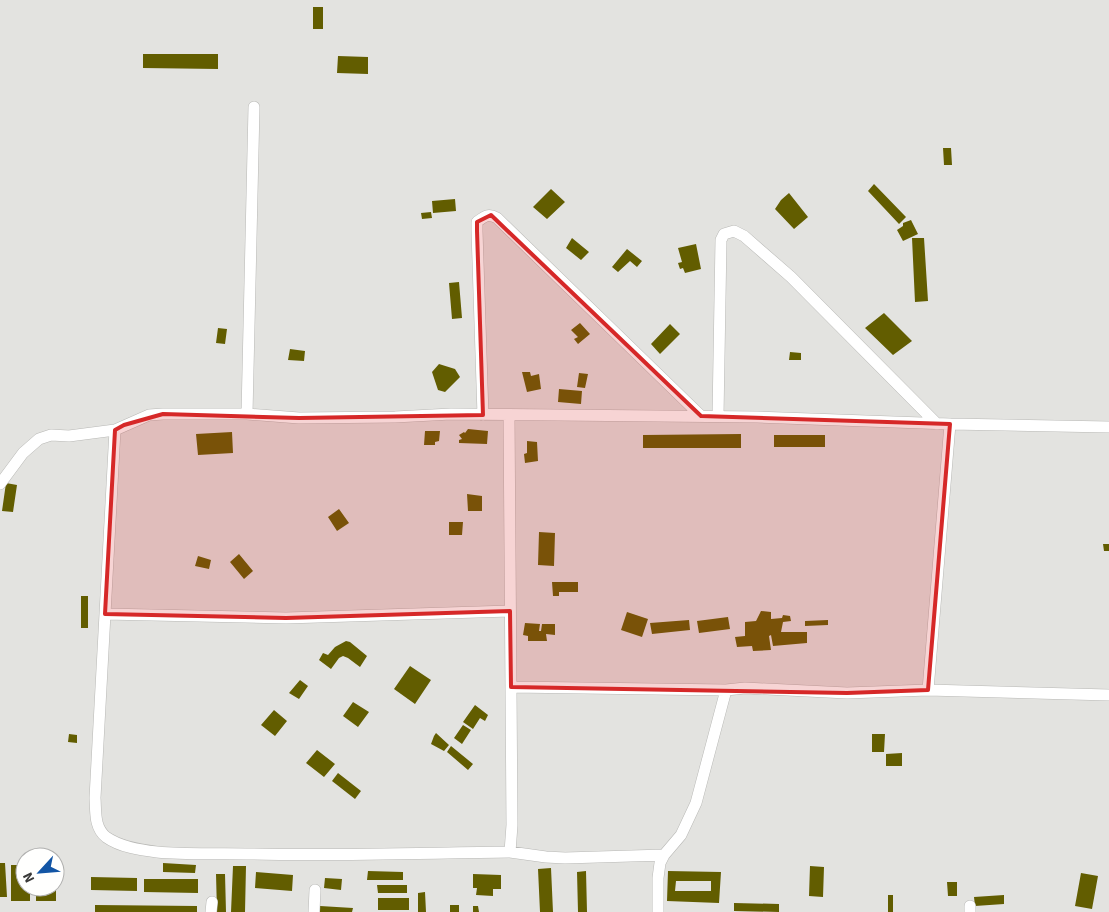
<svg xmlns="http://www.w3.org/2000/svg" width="1109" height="912" font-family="'Source Sans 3',sans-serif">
<rect width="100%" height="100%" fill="#e3e3e0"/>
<path fill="#625d00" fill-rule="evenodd" d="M313 7H323V29H313Z
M143 54H218V69L143 68Z
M338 56 368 57V74L337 73Z
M943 148H951L952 165H944Z
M874 184 906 217 899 224 868 191Z
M551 189 565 202 547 219 533 207Z
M789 193 808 217 794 229 775 209 781 200Z
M455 199 456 211 433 213 432 201Z
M431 212 432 218 422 219 421 213Z
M911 220 918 234 903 241 897 230 903 226V223Z
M572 238 589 252 581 260 566 248Z
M912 238H924L928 301 915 302Z
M696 244 701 269 685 273 683 268 680 269 678 263 682 262 678 248Z
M627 249 642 261 637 267 630 261 618 272 612 267Z
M459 282 462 318 452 319 449 283Z
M884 313 912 341 893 355 865 328Z
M580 323 590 334 578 344 574 339 578 337 571 330Z
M670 324 680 334 660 354 651 344Z
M218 328 227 329 225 344 216 343Z
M290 349 305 351 304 361 288 360Z
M790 352 801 353V360H789Z
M439 364 455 369 460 377 445 392 438 390 432 372Z
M522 372H530L531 376 539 374 541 389 527 392Z
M579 373 588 374 585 388 577 387Z
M559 389 582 391 581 404 558 402Z
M468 429 488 431 487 444 459 443V440L462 439 459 435 464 432 465 433Z
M425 431H440L439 441 435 442V445H424Z
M232 432 233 453 198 455 196 434Z
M741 434V448H643V435Z
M774 435H825V447H774Z
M527 441 537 442 538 461 525 463 524 454 527 453Z
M6 483 17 485 13 512 2 511Z
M467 494 482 496V511H468Z
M339 509 349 523 337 531 328 517Z
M449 522H463L462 535H449Z
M539 532 555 533 554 566 538 565Z
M1103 544H1109V551H1104Z
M239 554 253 571 244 579 230 562Z
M198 556 211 560 209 569 195 566Z
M552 582H578V592H559V596H553Z
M81 596H88V628H81Z
M761 611 771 612V619L782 618 783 615 790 616 791 621 783 622 781 632H807V643L773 646 771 635 769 636 771 650 753 651 752 646 737 647 735 637 745 636V622L756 621Z
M627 612 648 619 642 637 621 630Z
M728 617 730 629 699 633 697 621Z
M689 620 690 630 652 634 650 623Z
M828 620V625L805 626V621Z
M525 623 540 624 539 631H541L542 624H555V635L546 634 547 641H528V636L523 635Z
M346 641 350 642 367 656 360 667 348 658 343 656 339 658 331 669 319 660 323 653 328 655 335 647Z
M410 666 431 680 415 704 394 689Z
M300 680 308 686 299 699 289 693Z
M353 702 369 712 358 727 343 716Z
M475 705 488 715 485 721 480 718 473 729 463 722Z
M274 710 287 721 275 736 261 725Z
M463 725 471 730 462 744 454 738Z
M436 733 449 745 444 751 431 744 434 736Z
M69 734 77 735V743L68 742Z
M872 734H885L884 752H872Z
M451 746 473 764 468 770 447 752Z
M317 750 335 764 324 777 306 763Z
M902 753V766H886V754Z
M338 773 361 791 355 799 332 781Z
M0 863H5L7 897H0Z
M163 863 196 865 195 873 163 872Z
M11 865H25V887H30V901H11Z
M233 866H246L245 912H231Z
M810 866 824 867 823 897 809 896Z
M551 868 553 912H540L538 869Z
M368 871 403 872V880H367Z
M586 871 587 912H578L577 872Z
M668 871 721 872 719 903 667 901ZM676 881H711V891H675Z
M256 872 293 875 292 891 255 888Z
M1081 873 1098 876 1092 909 1075 906Z
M216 874H225L226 912H217Z
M473 874 501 875V889H493V896L476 895 477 888H473Z
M91 877 137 878V891L91 890Z
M325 878 342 879 341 890 324 888Z
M144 879H198V893L144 892Z
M947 882H957V896H948Z
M377 885H407V893H378Z
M36 887H56V901H36Z
M425 892 426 912H418V893Z
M888 895H893V912H888Z
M1004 895V904L975 906 974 897Z
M378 898H409V910H378Z
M734 903 779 904V912L734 911Z
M95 905 197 906V912H95Z
M450 905H459V912H450Z
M320 906 353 908 352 912H320Z
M473 906H478L479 912H473Z"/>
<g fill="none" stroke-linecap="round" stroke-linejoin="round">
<defs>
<path id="street" d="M247 414 254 107
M483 415 477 231V222C485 216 488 213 497 218L701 416
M509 415 512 825 510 852 546 857 565 858 664 855
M718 416 721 240 724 234 734 231 744 236 791 277 937 424
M115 430 95 798C96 812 94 827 106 837 120 847 140 850 157 852 188 855 220 853 252 854 338 856 424 853 510 852
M0 484 23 453 39 439 51 435 69 436 115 430 149 415 163 414H247L299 418 395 417 451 414 757 417 950 424 1109 427
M105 614 286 618 510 611
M511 687 726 690 745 688 847 693 928 690 1109 695
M928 690 950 424
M970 906V912
M211 912 212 902
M314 912 315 890
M658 912V878L660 863 664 855 681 835 696 803 726 690"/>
</defs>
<use href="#street" stroke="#b8b8b5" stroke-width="12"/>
<use href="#street" stroke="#fff" stroke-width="11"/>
</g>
<path fill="#d62828" fill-opacity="0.2" stroke="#d62828" stroke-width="4" stroke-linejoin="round" d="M491 215 701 416 950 424 928 690 847 693 511 687 510 611 286 618 105 614 115 430 124 425 163 414 299 418 483 415 477 231V222Z"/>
<g transform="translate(40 872) rotate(244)"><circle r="24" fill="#fffffe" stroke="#b0b0af"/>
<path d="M0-4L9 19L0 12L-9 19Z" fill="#1255a5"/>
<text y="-8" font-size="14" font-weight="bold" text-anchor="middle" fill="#393938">N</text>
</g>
</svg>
